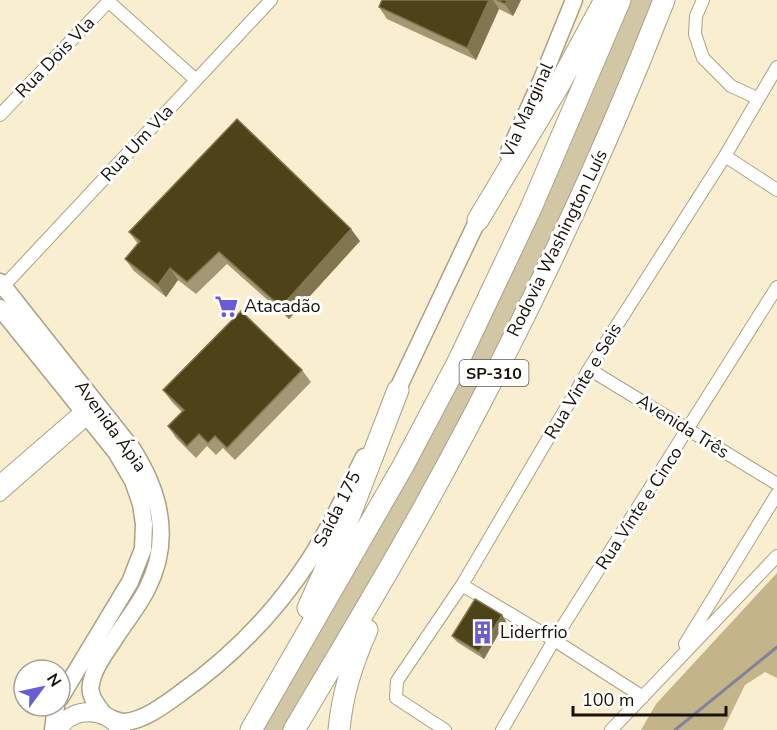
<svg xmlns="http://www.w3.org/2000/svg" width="777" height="730" font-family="'Nunito Sans',sans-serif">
<rect width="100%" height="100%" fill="#f9efd0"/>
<path fill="#d1c7a5" d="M627 0H658L585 173 458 430 286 730H259L291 676Z"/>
<path fill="#c3b589" d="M777 573V678L765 672 745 685 723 730H641L656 704Z"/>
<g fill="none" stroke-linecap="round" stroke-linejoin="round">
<path stroke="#82829c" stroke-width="3" d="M675 730 777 647"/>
<defs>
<path id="street" d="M107 0 196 80
M703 0 696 16 695 34 703 58 731 86 757 98
M0 115 110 0
M725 156 777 190
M0 290 271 0
M589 369 777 484
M0 481 82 410
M0 495 88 418
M462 585 554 640 643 697
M685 644 777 494
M445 730 396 698 397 681 462 585 589 369 725 156 777 67
M502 730 554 640 777 287
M611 730 777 556"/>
<path id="secondary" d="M508 154 542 79 574 0
M0 282 133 450C161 494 172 540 147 589 139 605 127 620 117 635 108 650 94 666 91 684 88 696 98 706 105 716
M0 308 116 452 133 481 141 504 144 524 143 549 130 582 60 698
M393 399 482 211
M112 719C116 720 121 722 125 722 144 720 163 706 178 695 229 659 274 614 308 562 330 529 346 492 364 457
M53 730 56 706"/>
<path id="primary" d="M58 730C71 706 107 707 121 730"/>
<path id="highway" d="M478 220 560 83 605 0
M308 608 349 517 398 390
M251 730 403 466 458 362 531 208 620 0
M294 730C337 657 381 585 422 511 513 347 596 175 664 0
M339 730C342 694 352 663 367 630"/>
</defs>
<use href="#street" stroke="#aaa184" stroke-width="14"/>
<use href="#secondary" stroke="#aaa184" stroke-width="19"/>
<use href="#primary" stroke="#aaa184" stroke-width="20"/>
<use href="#highway" stroke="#aaa184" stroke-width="23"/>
<use href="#street" stroke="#fff" stroke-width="12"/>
<use href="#secondary" stroke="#fff" stroke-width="16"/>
<use href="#primary" stroke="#fff" stroke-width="18"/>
<use href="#highway" stroke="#fff" stroke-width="21"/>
</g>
<path fill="#a49874" d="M382 0H521L513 16 499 9 476 60 387 19 379 7Z
M129 232 360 241 289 319 227 264 196 294 178 280 166 297 134 271 125 259 138 244Z
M302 370 311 382 235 460 223 448 216 455 207 446 196 458 176 438 168 426 182 412 172 402 163 390Z
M506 621 484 659 457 642 452 636Z"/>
<path fill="#81764f" d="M489 0H493L499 9 476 60 467 48Z
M507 0H521L513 16 505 4Z
M351 229 360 241 289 319 281 307Z
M170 268 178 280 166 297 158 285Z
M502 615 506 621 484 659 479 652Z"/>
<path fill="#4e4218" stroke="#81764f" stroke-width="1.5" d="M382 0H489L467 48 379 7Z
M497 0H507L505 4Z
M237 119 351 229 281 307 219 252 187 282 170 268 158 285 125 259 140 241 129 232Z
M241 311 302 370 227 448 215 436 208 443 199 434 187 446 168 426 184 410 163 390Z
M475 599 502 615 479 652 452 636Z"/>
<defs>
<symbol id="supermarket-bare" viewBox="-9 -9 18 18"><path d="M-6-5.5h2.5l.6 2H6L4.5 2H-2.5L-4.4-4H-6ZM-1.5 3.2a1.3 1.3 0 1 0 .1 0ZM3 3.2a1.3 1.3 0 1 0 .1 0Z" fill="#695cd5" stroke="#fff" stroke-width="2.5" paint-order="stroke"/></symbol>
<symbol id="building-bare" viewBox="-9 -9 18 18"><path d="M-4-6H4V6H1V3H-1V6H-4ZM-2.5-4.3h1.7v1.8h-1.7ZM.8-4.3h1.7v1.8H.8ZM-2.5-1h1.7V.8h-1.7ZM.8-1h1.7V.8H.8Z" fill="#695cd5" stroke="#fff" stroke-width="2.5" paint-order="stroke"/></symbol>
</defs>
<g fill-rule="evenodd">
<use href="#supermarket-bare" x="210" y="290" width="33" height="33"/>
<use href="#building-bare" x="466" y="616" width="33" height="33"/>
</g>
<g text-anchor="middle" stroke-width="6" stroke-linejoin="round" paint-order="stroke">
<rect fill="#fff" stroke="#5d5a52" stroke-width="1.5" x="459.5" y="360" width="69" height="26" rx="4.5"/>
<g font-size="16" font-weight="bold" fill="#171308">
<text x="494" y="379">SP-310</text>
</g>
<g font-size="18" fill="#171308" stroke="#fff">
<text transform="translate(55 57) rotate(-46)" y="6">Rua Dois Vla</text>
<text transform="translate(527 110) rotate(-66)" y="6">Via Marginal</text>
<text transform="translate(137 143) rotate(-47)" y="6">Rua Um Vla</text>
<text transform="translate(557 243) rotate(-64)" y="6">Rodovia Washington Luís</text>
<text transform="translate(583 381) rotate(-59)" y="6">Rua Vinte e Seis</text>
<text transform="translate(111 426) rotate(54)" y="6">Avenida Ápia</text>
<text transform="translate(683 426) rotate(32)" y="6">Avenida Três</text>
<text transform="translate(639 508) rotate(-57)" y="6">Rua Vinte e Cinco</text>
<text transform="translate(337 509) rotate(-63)" y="6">Saída 175</text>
</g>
<g font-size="18" fill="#171308" stroke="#fff" text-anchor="start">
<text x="244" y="312">Atacadão</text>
<text x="500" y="638">Liderfrio</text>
</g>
</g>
<g transform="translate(42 688) rotate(57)"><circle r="28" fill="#ffffff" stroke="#a2a19c" stroke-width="1.5"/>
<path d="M0-4.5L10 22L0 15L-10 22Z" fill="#695cd5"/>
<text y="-9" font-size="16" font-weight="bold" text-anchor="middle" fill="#171308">N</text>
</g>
<path d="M573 706v9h153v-9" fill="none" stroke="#171308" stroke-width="3"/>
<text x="582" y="706" font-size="18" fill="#171308" stroke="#ffffff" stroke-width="4.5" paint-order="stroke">100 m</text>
</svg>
